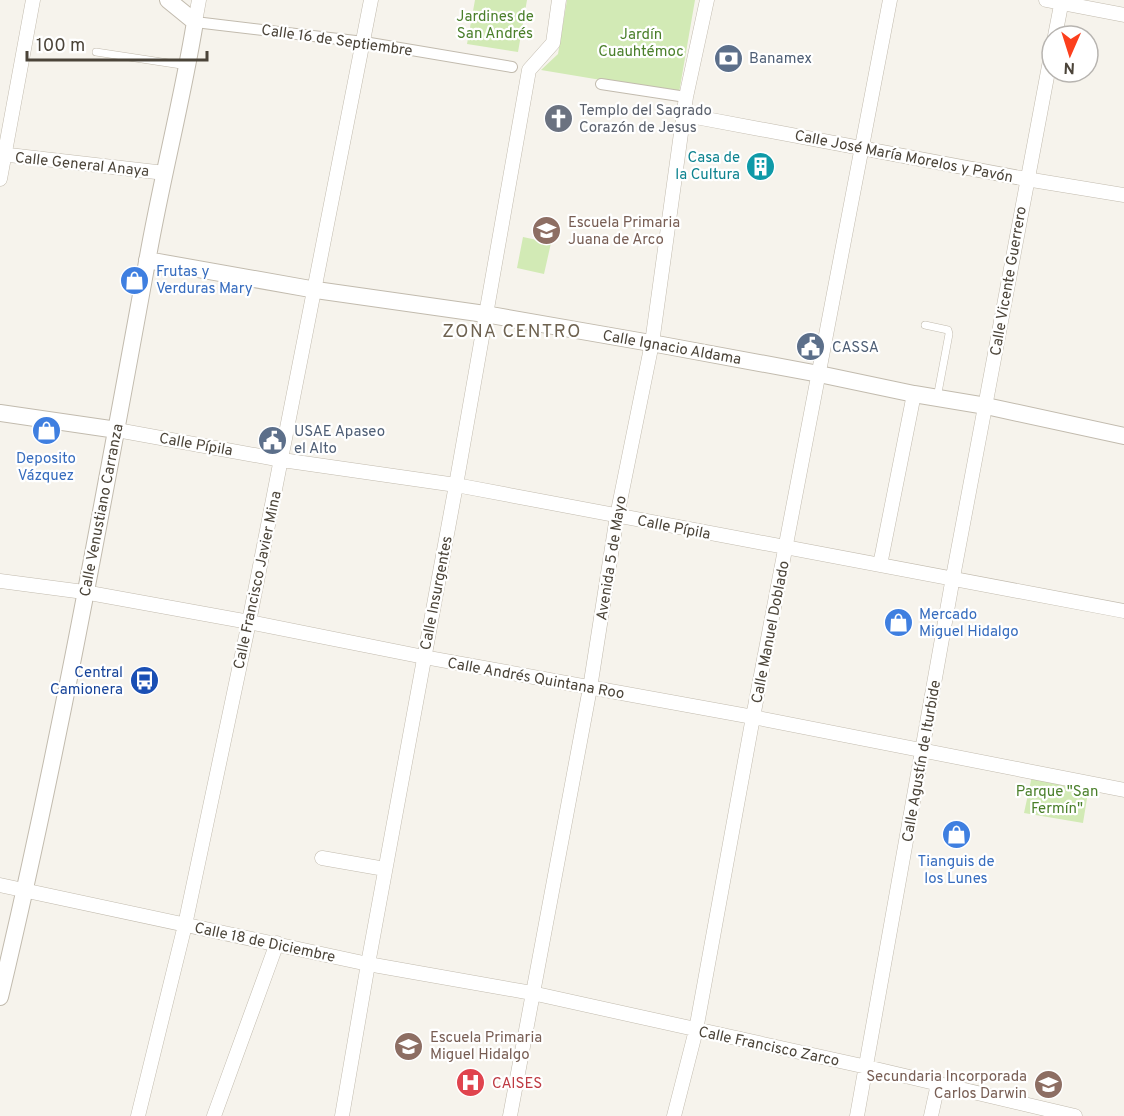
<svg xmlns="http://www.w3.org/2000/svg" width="1124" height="1116" font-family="Overpass,sans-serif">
<rect width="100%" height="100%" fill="#f6f3ec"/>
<path fill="#d2eab5" d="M475 0H527L518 52 467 44Z
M567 0H695L679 93 541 70 558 54Z
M523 237 551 243 544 274 517 268Z
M1032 776 1089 786 1083 823 1024 813Z"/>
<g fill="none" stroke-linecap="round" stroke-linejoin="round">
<defs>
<path id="service" d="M96 52 188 66
M925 325 948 330 949 334 937 398"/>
<path id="pedestrian" d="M195 22 364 42 512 67
M601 84 686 97"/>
<path id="minor" d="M1046 0 1124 15
M195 22 199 0
M1055 36 1062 0
M685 115 1026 179 1124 195
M0 154 165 173
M0 179 33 0
M117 430 282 460 456 485 1124 611
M880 565 914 394
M0 581 84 592 249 622 424 657 753 717 1124 790
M322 858 385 869
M0 885 368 964 532 993 867 1067 1075 1116
M138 1116 185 925 249 622 371 0
M214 1116 277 943
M342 1116 368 964 456 485 529 70 553 43 559 0
M510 1116 590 688 617 516 652 343 686 97 707 0
M674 1116 696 1030 753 717 890 0
M857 1116 953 577 1052 50
M931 1116 938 1084"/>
<path id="tertiary" d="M147 260 316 290 485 314 662 345 819 374 914 394 986 406 1124 436
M0 413 117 430
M0 997C58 754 102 508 147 262 161 181 182 102 195 22L168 0"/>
</defs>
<use href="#service" stroke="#c2bbae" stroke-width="8"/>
<use href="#pedestrian" stroke="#c2bbae" stroke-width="12"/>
<use href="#minor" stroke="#c2bbae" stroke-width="15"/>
<use href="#tertiary" stroke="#c2bbae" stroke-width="18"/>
<use href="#service" stroke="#fff" stroke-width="7"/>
<use href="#pedestrian" stroke="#fff" stroke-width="10"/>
<use href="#minor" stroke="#fff" stroke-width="14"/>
<use href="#tertiary" stroke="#fff" stroke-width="16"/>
</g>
<defs>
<symbol id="bank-disc" viewBox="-11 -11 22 22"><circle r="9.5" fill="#5c6f8a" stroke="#fff"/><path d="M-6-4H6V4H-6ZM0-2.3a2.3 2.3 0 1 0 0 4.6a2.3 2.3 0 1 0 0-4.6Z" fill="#fff"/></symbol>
<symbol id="church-disc" viewBox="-11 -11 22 22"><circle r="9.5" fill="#6b7280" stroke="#fff"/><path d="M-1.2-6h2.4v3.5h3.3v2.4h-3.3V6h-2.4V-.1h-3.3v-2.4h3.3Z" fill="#fff"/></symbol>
<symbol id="building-disc" viewBox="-11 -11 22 22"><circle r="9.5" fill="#0f9aa8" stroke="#fff"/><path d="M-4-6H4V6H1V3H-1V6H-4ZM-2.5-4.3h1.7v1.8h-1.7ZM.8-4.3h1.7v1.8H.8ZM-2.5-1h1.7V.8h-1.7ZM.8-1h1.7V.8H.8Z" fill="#fff"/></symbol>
<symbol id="school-disc" viewBox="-11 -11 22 22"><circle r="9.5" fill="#8d6e63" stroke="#fff"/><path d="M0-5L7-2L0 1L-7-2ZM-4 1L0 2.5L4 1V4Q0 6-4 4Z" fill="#fff"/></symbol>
<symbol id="shop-disc" viewBox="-11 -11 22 22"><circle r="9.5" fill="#3f7fe0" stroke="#fff"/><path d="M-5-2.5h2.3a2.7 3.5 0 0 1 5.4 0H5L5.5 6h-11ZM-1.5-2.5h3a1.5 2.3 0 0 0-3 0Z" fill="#fff"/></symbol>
<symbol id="civic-disc" viewBox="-11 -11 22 22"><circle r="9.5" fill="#5c6f8a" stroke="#fff"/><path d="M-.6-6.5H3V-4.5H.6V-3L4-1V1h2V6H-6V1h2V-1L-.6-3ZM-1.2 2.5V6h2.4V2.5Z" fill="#fff"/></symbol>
<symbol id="bus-disc" viewBox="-11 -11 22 22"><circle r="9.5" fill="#1a4fb4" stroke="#fff"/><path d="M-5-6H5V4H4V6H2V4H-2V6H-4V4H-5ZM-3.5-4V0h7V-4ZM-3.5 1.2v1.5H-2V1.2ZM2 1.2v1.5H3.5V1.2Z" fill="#fff"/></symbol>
<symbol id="hospital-disc" viewBox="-11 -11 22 22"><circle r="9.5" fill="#e0444e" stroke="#fff"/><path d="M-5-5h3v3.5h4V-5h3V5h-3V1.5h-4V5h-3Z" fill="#fff"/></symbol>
</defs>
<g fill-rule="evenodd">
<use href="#bank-disc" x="712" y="42" width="33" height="33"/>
<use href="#church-disc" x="542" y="102" width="33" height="33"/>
<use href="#building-disc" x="744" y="150" width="33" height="33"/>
<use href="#school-disc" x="530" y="214" width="33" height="33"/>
<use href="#shop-disc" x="118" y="264" width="33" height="33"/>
<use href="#civic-disc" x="794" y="330" width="33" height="33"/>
<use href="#shop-disc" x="30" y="414" width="33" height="33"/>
<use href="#civic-disc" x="256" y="424" width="33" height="33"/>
<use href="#shop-disc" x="882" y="606" width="33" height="33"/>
<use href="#bus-disc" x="128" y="664" width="33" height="33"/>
<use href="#shop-disc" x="940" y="818" width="33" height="33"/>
<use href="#school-disc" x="392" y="1030" width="33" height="33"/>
<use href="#hospital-disc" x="454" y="1066" width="33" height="33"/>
<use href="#school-disc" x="1032" y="1068" width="33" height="33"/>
</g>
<g text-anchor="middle" stroke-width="4.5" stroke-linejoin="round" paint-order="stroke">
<g font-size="15" fill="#4a7f2a" stroke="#fff">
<text x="495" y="21">Jardines de<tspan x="495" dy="17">San Andrés</tspan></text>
<text x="641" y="39">Jardín<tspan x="641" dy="17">Cuauhtémoc</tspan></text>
<text x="1057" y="796">Parque "San<tspan x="1057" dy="17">Fermín"</tspan></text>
</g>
<g font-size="15" fill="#4b4439" stroke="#fff">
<text transform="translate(337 40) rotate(8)" y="5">Calle 16 de Septiembre</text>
<text transform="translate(904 156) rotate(11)" y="5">Calle José María Morelos y Pavón</text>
<text transform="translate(82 164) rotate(6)" y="5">Calle General Anaya</text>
<text transform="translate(1008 281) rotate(-80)" y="5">Calle Vicente Guerrero</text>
<text transform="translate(672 347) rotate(10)" y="5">Calle Ignacio Aldama</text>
<text transform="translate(196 444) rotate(10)" y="5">Calle Pípila</text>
<text transform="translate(101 510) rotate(-79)" y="5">Calle Venustiano Carranza</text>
<text transform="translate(674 527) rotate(11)" y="5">Calle Pípila</text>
<text transform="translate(611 558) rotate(-81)" y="5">Avenida 5 de Mayo</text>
<text transform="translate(257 580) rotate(-78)" y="5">Calle Francisco Javier Mina</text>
<text transform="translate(436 593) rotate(-79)" y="5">Calle Insurgentes</text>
<text transform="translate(770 632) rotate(-79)" y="5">Calle Manuel Doblado</text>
<text transform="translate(536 678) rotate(10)" y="5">Calle Andrés Quintana Roo</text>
<text transform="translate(921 761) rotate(-80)" y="5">Calle Agustín de Iturbide</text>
<text transform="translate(265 942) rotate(12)" y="5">Calle 18 de Diciembre</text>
<text transform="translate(769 1046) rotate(12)" y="5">Calle Francisco Zarco</text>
</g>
<g font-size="15" fill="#4e5e75" stroke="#fff" text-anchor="start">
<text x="749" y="63">Banamex</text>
<text x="832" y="352">CASSA</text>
<text x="294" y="436">USAE Apaseo<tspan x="294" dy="17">el Alto</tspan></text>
</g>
<g font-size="15" fill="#5b616d" stroke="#fff" text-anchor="start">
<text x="579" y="115">Templo del Sagrado<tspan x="579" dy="17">Corazón de Jesus</tspan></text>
</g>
<g font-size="15" fill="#0d838f" stroke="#fff" text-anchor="end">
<text x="740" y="162">Casa de<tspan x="740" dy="17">la Cultura</tspan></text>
</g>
<g font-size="15" fill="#785e54" stroke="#fff" text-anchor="start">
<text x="568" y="227">Escuela Primaria<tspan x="568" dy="17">Juana de Arco</tspan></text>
<text x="430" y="1042">Escuela Primaria<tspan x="430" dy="17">Miguel Hidalgo</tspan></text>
<text x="1027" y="1081" text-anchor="end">Secundaria Incorporada<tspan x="1027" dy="17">Carlos Darwin</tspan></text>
</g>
<g font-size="15" fill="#366cbe" stroke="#fff" text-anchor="start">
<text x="156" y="276">Frutas y<tspan x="156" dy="17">Verduras Mary</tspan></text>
<text x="46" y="463" text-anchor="middle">Deposito<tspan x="46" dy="17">Vázquez</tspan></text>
<text x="919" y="619">Mercado<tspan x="919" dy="17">Miguel Hidalgo</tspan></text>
<text x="956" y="866" text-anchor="middle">Tianguis de<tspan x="956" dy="17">los Lunes</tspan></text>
</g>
<g font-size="15" fill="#164399" stroke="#fff" text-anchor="end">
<text x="123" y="677">Central<tspan x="123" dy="17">Camionera</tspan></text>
</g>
<g font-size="15" fill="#be3a42" stroke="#fff" text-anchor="start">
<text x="492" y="1088">CAISES</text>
</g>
<g font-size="18" letter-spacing="1.5" fill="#6e6250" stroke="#fff">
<text x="512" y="337">ZONA CENTRO</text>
</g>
</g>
<g transform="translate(1070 54) rotate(183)"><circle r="28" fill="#ffffff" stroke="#b7b4b0" stroke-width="1.5"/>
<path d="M0-4.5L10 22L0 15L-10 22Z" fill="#fc3f1d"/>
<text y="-9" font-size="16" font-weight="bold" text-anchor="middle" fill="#4b4439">N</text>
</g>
<path d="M27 51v9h180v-9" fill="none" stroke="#4b4439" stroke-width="3"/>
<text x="36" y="51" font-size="18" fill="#4b4439" stroke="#ffffff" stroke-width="4.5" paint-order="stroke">100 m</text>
</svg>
